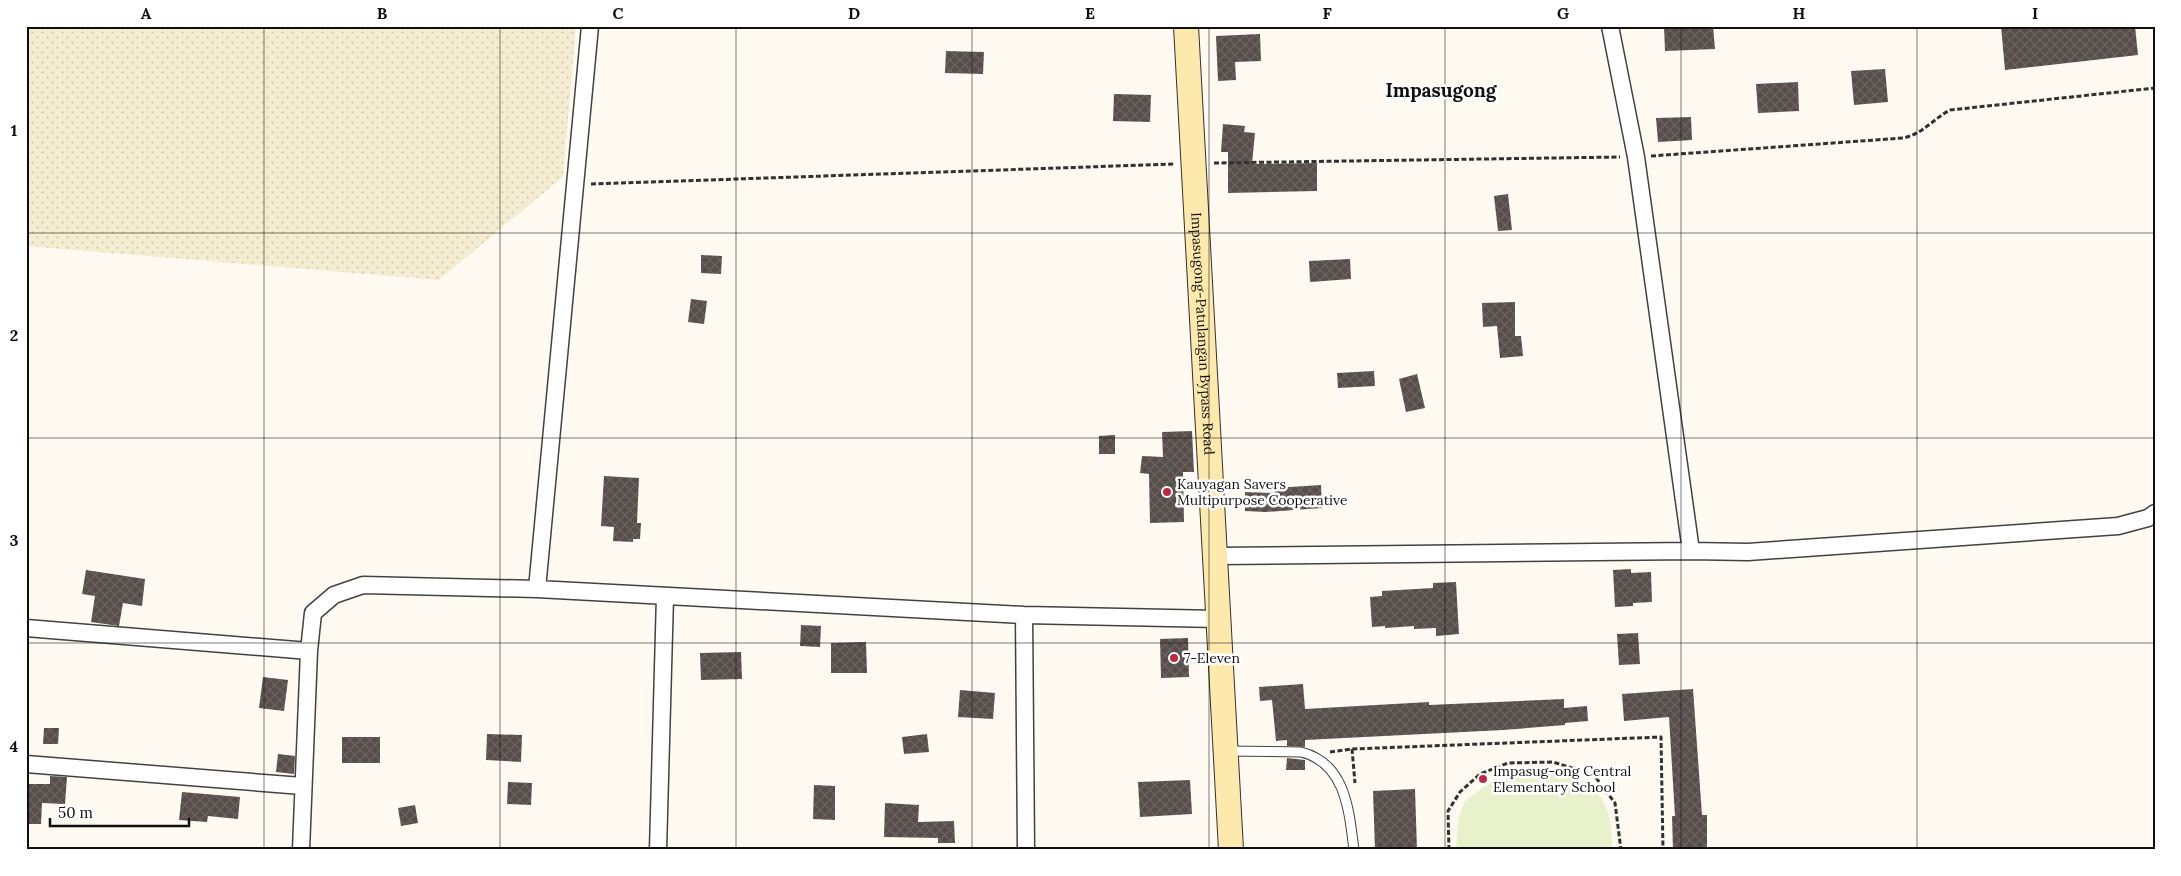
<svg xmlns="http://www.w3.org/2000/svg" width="2181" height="876" font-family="Lora,serif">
<defs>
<pattern id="farmland-dots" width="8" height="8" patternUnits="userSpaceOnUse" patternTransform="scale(1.25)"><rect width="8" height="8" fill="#f5edd1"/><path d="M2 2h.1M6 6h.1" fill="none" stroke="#d1cab2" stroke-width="1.8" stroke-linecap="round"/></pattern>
<pattern id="building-cross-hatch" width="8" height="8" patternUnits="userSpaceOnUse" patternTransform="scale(1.25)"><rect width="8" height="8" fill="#574e4b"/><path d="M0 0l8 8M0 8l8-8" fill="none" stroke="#6a6361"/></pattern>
</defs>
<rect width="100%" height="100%" fill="#fffaf1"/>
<path fill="url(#farmland-dots)" d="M26 26H576L563 177 439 280 26 246Z"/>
<path fill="#e9f1cc" d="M1538 772C1593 781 1612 790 1612 850H1456L1458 820 1464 802 1485 786 1506 776Z"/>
<path fill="url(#building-cross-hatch)" d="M1664 26H1713L1715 49 1665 51Z
M2001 26H2135L2138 55 2005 70Z
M1260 34 1261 61 1235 62 1236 80 1218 81 1216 36Z
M946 51 984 52 983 74 945 73Z
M1885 69 1888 102 1854 105 1851 71Z
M1798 82 1799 111 1758 113 1756 84Z
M1114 94 1151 95 1150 122 1113 121Z
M1691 117 1692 140 1658 142 1656 118Z
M1223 124 1245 126 1244 132 1255 133 1252 164 1317 163V191L1228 193V152H1221Z
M1508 194 1512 230 1498 231 1494 196Z
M701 255 722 256 721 274 701 273Z
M1350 259 1351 279 1310 282 1309 261Z
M691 299 707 301 704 324 688 322Z
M1515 302V336H1521L1523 356 1500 358 1497 326 1483 327 1482 303Z
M1374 371 1375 386 1338 388 1337 373Z
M1417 374 1425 408 1406 412 1399 379Z
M1192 431 1194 472H1183L1184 522 1150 523 1149 474 1140 473 1142 456 1163 457 1162 432Z
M1115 435V454H1099V436Z
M604 476 639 478 637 523H641L640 539H633V542L613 541 614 527 601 526Z
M1321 485 1322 508 1265 512 1245 511V492L1275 493V488Z
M1631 569V573L1651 572 1652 602 1633 603V606L1615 607 1613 570Z
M86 570 145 579 142 606 123 603 119 626 91 622 95 596 82 594Z
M1456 582 1459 634 1436 636V628L1414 629V626L1385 628V626L1372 627 1370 597 1382 596V591L1433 588V583Z
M801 625 821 626 820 647 800 646Z
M1638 633 1640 664 1619 665 1617 634Z
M1188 638 1189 677 1161 678 1160 639Z
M866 642 867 673H831V643Z
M741 652 742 679 701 680 700 653Z
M263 677 288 680 284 711 259 708Z
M1303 684 1305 709 1429 702V705L1564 699V708L1587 706 1588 721 1565 723V725L1503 730 1305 740V747L1287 746V740L1276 741 1272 700 1260 701 1259 687Z
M1693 689 1702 815H1707V850H1673L1672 816H1675L1669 717 1624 721 1622 694Z
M960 690 995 693 993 719 958 717Z
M44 728H59L58 744H43Z
M487 734 522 735 521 762 486 760Z
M927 734 929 752 904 754 902 737Z
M342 737H380V763H342Z
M278 754 295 756 294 774 276 772Z
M1287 758 1305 760V770H1286Z
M50 776 67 777 65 804 42 803 41 824H26V784H50Z
M1190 780 1192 814 1140 817 1138 782Z
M508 782 532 783 531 805 507 804Z
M814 785 835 786V820L813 819Z
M1415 789 1417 850H1375L1373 791Z
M182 792 240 797 238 819 208 816 207 822 179 820Z
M885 803 919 805 918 822 954 821 955 843H938V838L884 837Z
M415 805 418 823 401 826 398 808Z"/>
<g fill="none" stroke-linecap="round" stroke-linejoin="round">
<defs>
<path id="lane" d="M1226 751 1301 752C1346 763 1349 811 1354 850"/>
<path id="street" d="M1691 551 1748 552 2118 526 2148 518 2155 513
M1215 556 1691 551 1636 157 1610 26
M537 589 590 26
M1024 615 1026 850
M26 628 309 651
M26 764 302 786
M301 850 309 651 313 613 334 595 363 585 537 589 1024 615 1218 619
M658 850 665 596"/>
<g id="secondary">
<path id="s1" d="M1186 26 1231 850"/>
</g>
</defs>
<use href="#lane" stroke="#424242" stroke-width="11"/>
<use href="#street" stroke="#424242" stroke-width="19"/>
<use href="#secondary" stroke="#313131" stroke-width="26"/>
<path stroke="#313131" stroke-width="3" stroke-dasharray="5 2.5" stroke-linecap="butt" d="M1651 156 1903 138C1923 134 1933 119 1950 110L2155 88
M1214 163 1620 157
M591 184 1175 164
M1352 749 1355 783
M1330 752 1352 749 1661 737 1663 850
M1449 850 1448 811 1460 792 1480 774 1508 763 1553 762 1594 775 1615 803 1621 850"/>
<use href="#lane" stroke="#fff" stroke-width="9"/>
<use href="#street" stroke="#fff" stroke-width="16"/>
<use href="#secondary" stroke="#fee9ac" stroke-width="24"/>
</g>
<path fill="none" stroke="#0f0f0f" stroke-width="1" stroke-opacity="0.55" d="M264 26V850M500 26V850M736 26V850M972 26V850M1209 26V850M1445 26V850M1681 26V850M1917 26V850M26 233H2155M26 438H2155M26 643H2155"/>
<g fill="#bf2744" stroke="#fff" stroke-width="2">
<circle cx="1167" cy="492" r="5"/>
<circle cx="1174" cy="658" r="5"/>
<circle cx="1483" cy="779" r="5"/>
</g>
<g text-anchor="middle" stroke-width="5" stroke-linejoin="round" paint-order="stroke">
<g font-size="14" fill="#0f0f0f" stroke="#fff">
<text dy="5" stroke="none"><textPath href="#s1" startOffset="308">Impasugong-Patulangan Bypass Road</textPath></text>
</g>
<g font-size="14" fill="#0f0f0f" stroke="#fff" text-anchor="start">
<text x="1177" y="489">Kauyagan Savers<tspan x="1177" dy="16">Multipurpose Cooperative</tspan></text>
<text x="1184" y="663">7-Eleven</text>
<text x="1493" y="776">Impasug-ong Central<tspan x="1493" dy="16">Elementary School</tspan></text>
</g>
<g font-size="19" font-weight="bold" fill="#0f0f0f" stroke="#fff">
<text x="1441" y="97">Impasugong</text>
</g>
</g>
<rect width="2181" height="876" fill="none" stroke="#ffffff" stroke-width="55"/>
<path d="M50 818v8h139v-8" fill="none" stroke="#0f0f0f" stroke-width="2.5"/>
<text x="58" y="818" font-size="15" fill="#0f0f0f" stroke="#ffffff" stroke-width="4" paint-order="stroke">50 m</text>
<rect x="28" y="28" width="2126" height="820" fill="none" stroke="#0f0f0f" stroke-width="2"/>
<g font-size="16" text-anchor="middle" font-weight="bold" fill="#0f0f0f">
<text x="146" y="19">A</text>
<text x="382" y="19">B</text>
<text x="618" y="19">C</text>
<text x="854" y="19">D</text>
<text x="1090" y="19">E</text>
<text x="1327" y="19">F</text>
<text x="1563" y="19">G</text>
<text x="1799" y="19">H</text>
<text x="2035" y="19">I</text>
<text x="14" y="136">1</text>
<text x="14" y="341">2</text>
<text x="14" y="546">3</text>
<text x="14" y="752">4</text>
</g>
</svg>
